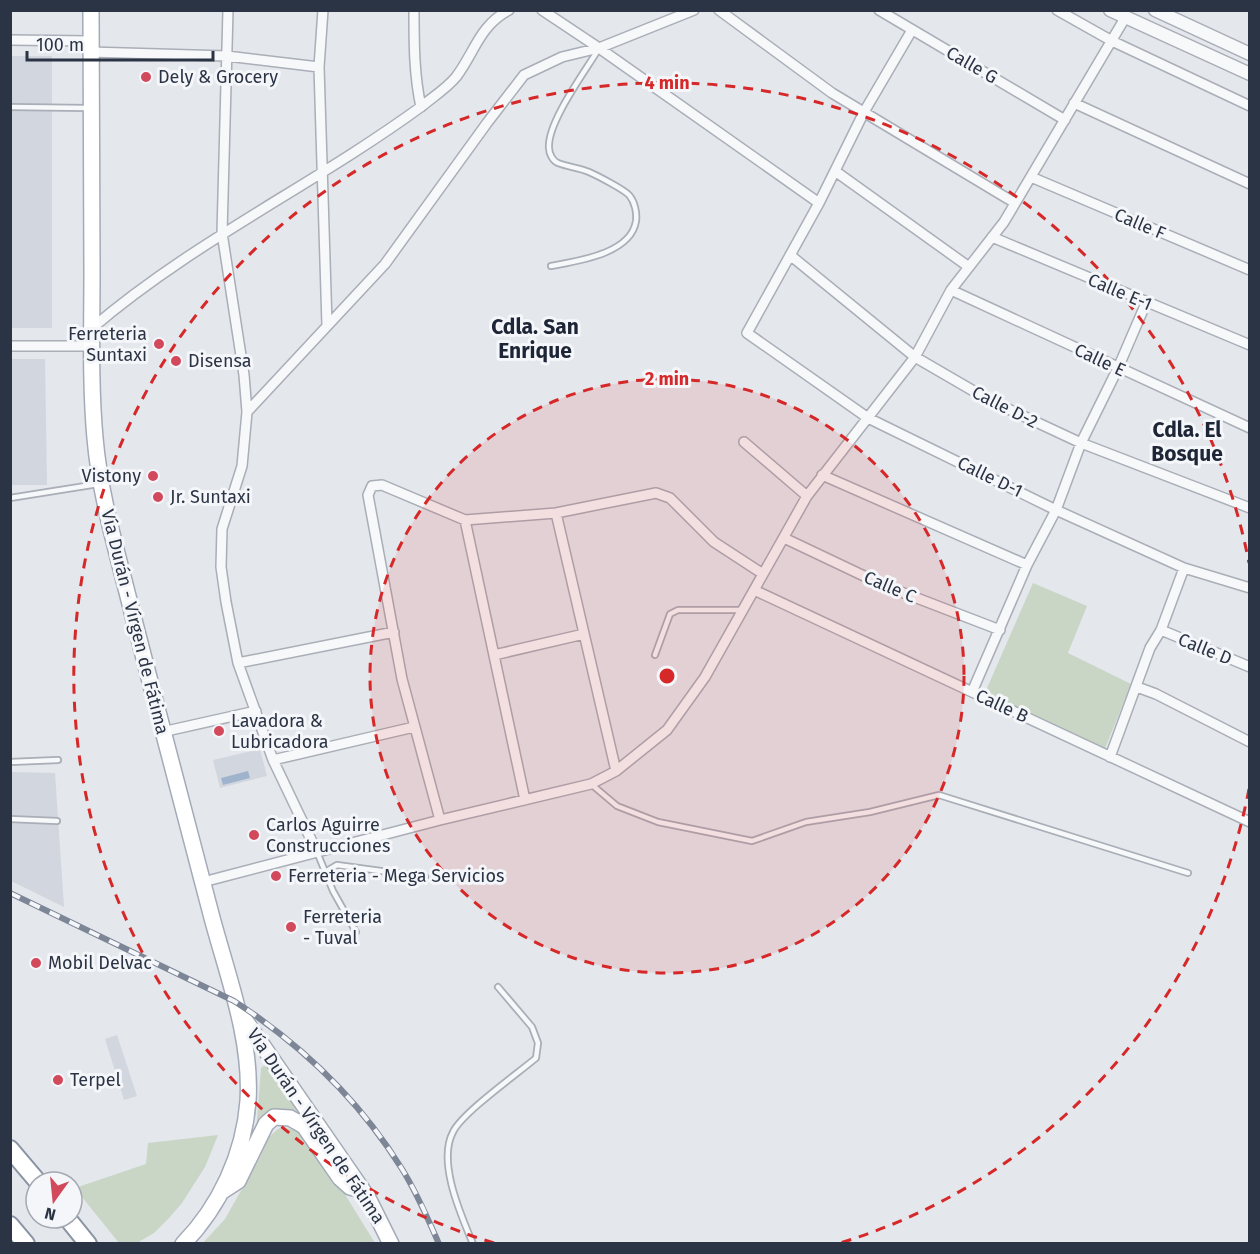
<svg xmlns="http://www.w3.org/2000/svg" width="1260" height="1254" font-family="'Fira Sans',sans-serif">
<rect width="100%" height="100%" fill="#e4e7ec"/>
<path fill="#d2d6de" d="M11 56H52V328H11Z
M11 359H45L47 485H11Z
M260 749 267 776 220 788 213 760Z
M10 772 55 773 64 907 11 881Z
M117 1035 137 1096 124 1100 105 1039Z"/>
<path fill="#c9d6c5" d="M1033 583 1087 606 1068 653 1131 684 1104 751 984 695Z
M267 1063 303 1117 298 1116 256 1132 261 1068Z
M283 1127 298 1131 341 1188 375 1243 202 1244 225 1219 260 1157 268 1138 278 1129Z
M218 1135 205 1167 182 1203 169 1218 154 1233 137 1243H119L78 1192V1187L146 1164 148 1143Z"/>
<path fill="#9fb4cc" d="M248 771 250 778 223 785 221 778Z"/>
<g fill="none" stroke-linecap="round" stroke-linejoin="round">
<defs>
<path id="service" d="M10 107 87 108
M551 266C577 261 631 254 636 221 637 213 635 202 629 195 623 189 598 176 589 172 580 168 568 167 558 163 553 161 549 154 549 148 547 123 584 73 598 50
M10 498 98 484
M655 655 670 614 678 610H743
M10 762 58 760
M591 784 617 806 658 822 752 841 806 822 870 812 939 795 1188 873
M10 819 57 821
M317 852 333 891 356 932
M325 872 337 865 425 877
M473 1244C461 1215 437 1162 453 1132 462 1113 517 1074 536 1058L538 1043 532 1027 498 987"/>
<path id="minor" d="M228 10 222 233 244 375 247 412
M323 10 319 67 327 325
M414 10C414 43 414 75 421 107
M542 10 599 48 819 203
M719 10 832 93 1015 203
M879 10 1065 120
M1057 10 1112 41 1250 106
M912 30 864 112 819 203 747 333 868 418 1056 510 1184 568 1250 588
M10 40 90 41
M90 52 227 56 319 67
M1074 103 1250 184
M835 171 969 267
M1031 177 1250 270
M992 237 1250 345
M790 255 915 357 989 400 1081 443 1250 508
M951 290 1250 428
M91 329C192 242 314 185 422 106 433 97 447 88 456 77 475 52 479 26 509 10
M10 346H91
M744 442 807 496
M822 475 1027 565
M556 513 616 771
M465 520 525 800
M784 538 883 585 1000 630
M754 590 1250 822
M1161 630 1250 667
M494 655 584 634
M238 663 394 632
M1137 687 1156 694 1250 742
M972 692 1027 565 1056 510 1081 443 1118 368 1146 303
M162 732 256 711
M1110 757 1150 648 1161 630 1184 568
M273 760 414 727
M440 820 402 679 368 495 372 486 382 485 465 520 556 513 656 493 670 498 714 542 763 574
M317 852 273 760 238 663 226 602 221 567 222 529 242 466 247 412 385 264 487 123 524 75 562 57 599 48 694 10
M203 882 440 820 591 784 616 771 667 730 705 677 807 496 915 357 951 290 1004 222 1125 18"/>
<path id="tertiary" d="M1110 10 1250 74
M1155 10 1250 54"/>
<path id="primary" d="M91 10C91 98 92 185 92 272 92 327 90 383 95 438 100 497 118 555 132 612 158 713 185 814 211 914 227 975 252 1038 248 1101 244 1154 220 1206 183 1244
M240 1013 368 1198 391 1244
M221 1192 238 1181 266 1124 274 1117 290 1118 304 1126 340 1178 350 1187 362 1190"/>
<path id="trunk" d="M10 1149 38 1182
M67 1218 88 1244
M10 1225 26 1244"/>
</defs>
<use href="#service" stroke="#a9aeb7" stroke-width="8"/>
<use href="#minor" stroke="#a9aeb7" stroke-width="12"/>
<use href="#tertiary" stroke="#a9aeb7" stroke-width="15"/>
<use href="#primary" stroke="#a3abb8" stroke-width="18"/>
<use href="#trunk" stroke="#8b94a3" stroke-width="20"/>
<use href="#service" stroke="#f7f8fa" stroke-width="4.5"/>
<use href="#minor" stroke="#f7f8fa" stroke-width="9"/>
<use href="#tertiary" stroke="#f7f8fa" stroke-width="12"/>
<use href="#primary" stroke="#fff" stroke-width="15"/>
<use href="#trunk" stroke="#fff" stroke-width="16"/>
<defs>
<path id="rail" d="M10 893 234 1001C302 1045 360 1101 402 1169 417 1193 428 1219 439 1244"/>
</defs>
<use href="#rail" stroke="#7d8696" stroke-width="6"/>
<use href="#rail" stroke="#f4f6f9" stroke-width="4" stroke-dasharray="11" stroke-linecap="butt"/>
</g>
<circle cx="667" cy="676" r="297" fill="#d62828" fill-opacity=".12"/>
<g fill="none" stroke="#d62828" stroke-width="3" stroke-dasharray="10 8">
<circle cx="667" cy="676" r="297"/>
<path d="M1249 789A593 593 0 0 1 840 1243M494 1243A593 593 0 1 1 1249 563"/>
</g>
<g fill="#d1495b" stroke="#f4f6f9" stroke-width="2">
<circle cx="146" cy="77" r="6"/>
<circle cx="159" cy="344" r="6"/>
<circle cx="176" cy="361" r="6"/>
<circle cx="153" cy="476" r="6"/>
<circle cx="158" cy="497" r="6"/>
<circle cx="219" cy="731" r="6"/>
<circle cx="254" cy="835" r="6"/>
<circle cx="276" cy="876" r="6"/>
<circle cx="291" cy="927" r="6"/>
<circle cx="36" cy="963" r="6"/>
<circle cx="58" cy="1080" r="6"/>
</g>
<g text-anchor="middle" stroke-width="6" stroke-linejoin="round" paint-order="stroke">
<g font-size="18" fill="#2b3445" stroke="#f4f6f9">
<text transform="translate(972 65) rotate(30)" y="6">Calle G</text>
<text transform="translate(1140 224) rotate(23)" y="6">Calle F</text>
<text transform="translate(1120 292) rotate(23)" y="6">Calle E-1</text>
<text transform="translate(1100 360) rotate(25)" y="6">Calle E</text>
<text transform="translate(1005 407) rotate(27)" y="6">Calle D-2</text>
<text transform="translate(990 477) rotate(26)" y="6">Calle D-1</text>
<text transform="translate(890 587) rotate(23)" y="6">Calle C</text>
<text transform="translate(135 622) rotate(76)" y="6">Vía Durán - Vírgen de Fátima</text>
<text transform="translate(1205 649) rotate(22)" y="6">Calle D</text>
<text transform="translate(1002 706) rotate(25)" y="6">Calle B</text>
<text transform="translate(316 1126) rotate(56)" y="6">Vía Durán - Vírgen de Fátima</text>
</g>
<g font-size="18" fill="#2b3445" stroke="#f4f6f9" text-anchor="start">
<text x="158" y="83">Dely &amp; Grocery</text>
<text x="147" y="340" text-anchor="end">Ferreteria<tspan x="147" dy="21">Suntaxi</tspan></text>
<text x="188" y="367">Disensa</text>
<text x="141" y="482" text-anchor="end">Vistony</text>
<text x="170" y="503">Jr. Suntaxi</text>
<text x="231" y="727">Lavadora &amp;<tspan x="231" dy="21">Lubricadora</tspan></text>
<text x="266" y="831">Carlos Aguirre<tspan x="266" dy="21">Construcciones</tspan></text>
<text x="288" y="882">Ferreteria - Mega Servicios</text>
<text x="303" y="923">Ferreteria<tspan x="303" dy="21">- Tuval</tspan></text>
<text x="48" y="969">Mobil Delvac</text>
<text x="70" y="1086">Terpel</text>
</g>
<g font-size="21" font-weight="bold" fill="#1d2536" stroke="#f4f6f9">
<text x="535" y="334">Cdla. San<tspan x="535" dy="24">Enrique</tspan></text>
<text x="1187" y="437">Cdla. El<tspan x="1187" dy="24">Bosque</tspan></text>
</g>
</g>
<circle cx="667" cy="676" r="9" fill="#d62828" stroke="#f4f6f9" stroke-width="3"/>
<g font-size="18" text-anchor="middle" font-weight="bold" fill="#d62828" stroke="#f4f6f9" stroke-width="6" stroke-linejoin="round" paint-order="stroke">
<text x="667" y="89">4 min</text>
<text x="667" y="385">2 min</text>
</g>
<rect width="1260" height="1254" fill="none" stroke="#2b3445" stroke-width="24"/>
<g transform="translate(54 1200) rotate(195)"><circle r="28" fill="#f4f6f9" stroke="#a4a8b1" stroke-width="1.5"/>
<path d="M0-4.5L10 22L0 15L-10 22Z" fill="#d1495b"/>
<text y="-9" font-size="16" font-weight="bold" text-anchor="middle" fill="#2b3445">N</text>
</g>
<path d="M27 51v9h186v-9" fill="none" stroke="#2b3445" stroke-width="3"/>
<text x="36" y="51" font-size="18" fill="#2b3445" stroke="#f4f6f9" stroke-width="4.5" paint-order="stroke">100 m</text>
</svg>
